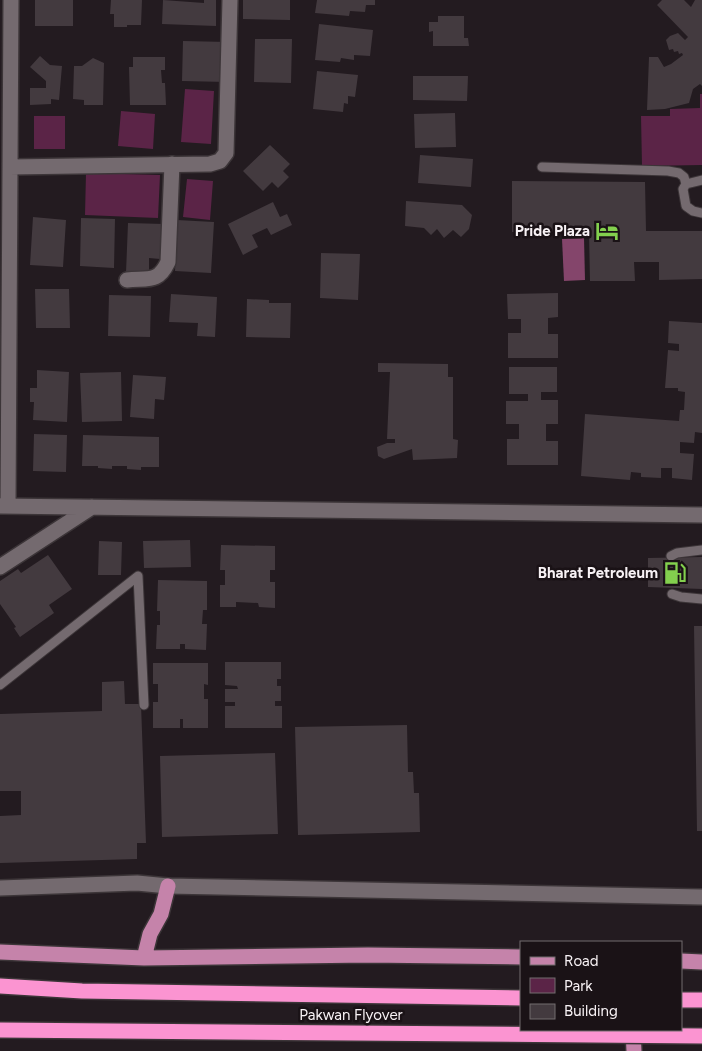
<svg xmlns="http://www.w3.org/2000/svg" width="702" height="1051" font-family="Figtree,sans-serif">
<rect width="100%" height="100%" fill="#231b20"/>
<path fill="#5b2447" d="M185 89 214 91 211 144 181 142Z
M700 94H702V165L642 166 641 116H670V109L700 108Z
M121 111 155 114 153 149 118 146Z
M34 116H65V149H34Z
M86 173 160 175 158 218 85 215Z
M187 179 213 181 210 220 183 217Z"/>
<path fill="#84456b" d="M584 238 585 280 564 281 562 239Z"/>
<path fill="#433a3f" d="M35 0H73V26H35Z
M111 0H142L141 25H127V27H114V14H110Z
M163 0 204 3V0H216V26L162 24Z
M243 0H290V20L243 19Z
M317 0H375V5H366L365 12 350 11 349 16 315 13Z
M662 0H684L691 7 695 0H702V86L700 84 693 89 689 103 665 109 647 110 649 57H658L664 67 671 64 683 55 682 53 679 54 678 51 674 52 673 49 669 50 666 40 670 36 678 33 685 40 688 37 657 5Z
M438 16H464V38H468L469 46H433V31L429 32V22H438Z
M319 24 373 30 370 56 354 55V60L341 58 340 62 315 60Z
M255 39H292L291 83 254 82Z
M183 41 228 42 227 82 182 81Z
M40 56 50 65 62 66 59 100 51 99V104L30 105V88H46V81L30 67Z
M133 57H165V70H161L162 83H165L166 105H130L129 67H133Z
M93 58 104 63 103 105H84V100L73 99 74 66H82Z
M317 71 358 75 355 97 348 96V104L344 103 343 112 313 109Z
M413 76H468L467 101 413 100Z
M455 113 456 147 415 148 414 114Z
M270 145 290 164 283 171 289 177 278 188 272 182 263 191 243 171Z
M420 155 473 159 471 187 418 183Z
M512 181 645 182 646 231H702V279L659 280V262H634L635 281H590L589 232H512Z
M406 201 462 205 472 215 469 229 461 237 453 230 444 238 437 229 431 235 424 228 405 226Z
M273 202 280 217 287 214 292 225 271 235 267 228 252 235 258 247 243 255 228 224Z
M33 217 66 220 63 267 30 265Z
M81 218 115 219 114 268 80 266Z
M177 220 214 222 211 273 175 271Z
M128 223 164 224 163 250H160V259L149 258V274L126 273Z
M321 253 360 254 358 300 320 298Z
M35 289H69L70 328H36Z
M558 293V317L548 318V334H558V358H508V333H521V319H508L507 294Z
M171 294 217 297 215 337 197 336 198 323 169 322Z
M109 295 151 296 150 337 108 336Z
M247 299 269 300V303H291L290 338 246 337Z
M669 321 702 323V433L695 432 694 443 680 442V453L694 454 692 480 672 478V468H661V478L641 477V473L631 472 630 480 581 476 585 414 679 421 680 410H684L685 392 678 391V388H665L668 350 679 351V344L668 343Z
M378 363 448 364V377H453V439L458 440 457 458 413 460 412 449 384 459 378 456 377 447 387 443H395V439H387L390 372H378Z
M509 367H557V392H541V400H558V424H546V441H558V465H507V439H519V424H506V401H528V394H509Z
M37 370 69 372 67 422 33 420 34 402H30V388H37Z
M121 372 122 421 82 422 80 373Z
M133 375 166 377 164 400 155 399 154 419 130 417Z
M34 434 67 435 66 472 33 471Z
M83 435 159 437V467H141V470L127 469V466H112V469L98 468V466H82Z
M190 540 191 567 144 568 143 541Z
M99 541 122 542 121 575H98Z
M221 545 275 546V570H270V582H275V608L259 607 258 603 236 602V607H220V585H225V570H220Z
M48 555 72 589 49 605 54 613 20 637 14 628 16 627 0 604V581L18 569 21 573Z
M702 557V589L648 587V558Z
M158 580 207 581V610H203L202 624H207L206 650 185 649V644H180V649H156L157 625H160V611H157Z
M694 626H702V831H697Z
M225 662H281V679H277V686H281V701H275V706H282V728H225V706H235V702H225V689H238L237 686 225 685Z
M153 663H208V685L204 684V699H208V728H183V719H180V728H153V702H158V684H153Z
M124 681 125 704H141L146 843H137V859L0 863V816L21 815V791H0V714L102 711V682Z
M407 725 408 772H413L414 793H419L420 832 298 835 295 727Z
M275 753 278 834 162 837 160 756Z"/>
<g fill="none" stroke-linecap="round" stroke-linejoin="round">
<defs>
<path id="lane" d="M542 167 668 171 679 173 684 177 686 184
M702 180 686 184 683 189 686 206 693 211 702 213
M671 556 677 553 702 550
M672 594 681 597 702 599
M0 685 138 576 144 705"/>
<path id="street" d="M10 167 210 164 220 161 226 153 230 0
M127 280C149 278 158 283 168 262L172 164
M0 506 702 515
M8 506 11 0
M0 567 92 507"/>
<path id="secondary" d="M0 888 137 883 168 886 702 897"/>
<path id="primary" d="M0 952 144 958 368 955 521 957
M144 958 150 934 161 914 168 886
M681 961 702 962
M633 1030 634 1051"/>
<path id="highway" d="M0 986 82 991 521 998
M681 1000H702"/>
</defs>
<use href="#lane" stroke="#3c3538" stroke-width="11"/>
<use href="#street" stroke="#3c3538" stroke-width="18"/>
<use href="#secondary" stroke="#3c3538" stroke-width="18"/>
<use href="#primary" stroke="#3c3538" stroke-width="18"/>
<use href="#highway" stroke="#3c3538" stroke-width="18"/>
<use href="#lane" stroke="#746a6f" stroke-width="9"/>
<use href="#street" stroke="#746a6f" stroke-width="15"/>
<use href="#secondary" stroke="#746a6f" stroke-width="15"/>
<use href="#primary" stroke="#c583aa" stroke-width="15"/>
<use href="#highway" stroke="#fb94d1" stroke-width="15"/>
<defs>
<path id="highway-bridge" d="M0 1030 702 1036"/>
</defs>
<use href="#highway-bridge" stroke="#3c3538" stroke-width="18" stroke-linecap="butt"/>
<use href="#highway-bridge" stroke="#fb94d1" stroke-width="15"/>
</g>
<defs>
<symbol id="hotel-bare" viewBox="-9 -9 18 18"><path d="M-6-4.5h1.5V1H6V5H4.5V3h-9V5H-6ZM-4 0a1.8 1.8 0 1 1 3.6 0ZM.5 0V-2.5h3Q6-2.5 6 0Z" fill="#83d04e" stroke="#1a1216" stroke-width="2.5" paint-order="stroke"/></symbol>
<symbol id="fuel-bare" viewBox="-9 -9 18 18"><path d="M-5.5-6h7V0h2V4h1.3V-2.5L3-4.5l.8-.8L6-3V5H2.5V1h-1V6h-7ZM-4.2-4.7v3.2H.2V-4.7Z" fill="#83d04e" stroke="#1a1216" stroke-width="2.5" paint-order="stroke"/></symbol>
</defs>
<g fill-rule="evenodd">
<use href="#hotel-bare" x="591" y="215" width="32" height="32"/>
<use href="#fuel-bare" x="659" y="557" width="32" height="32"/>
</g>
<g text-anchor="middle" stroke-width="5" stroke-linejoin="round" paint-order="stroke">
<g font-size="15" font-weight="bold" fill="#f8f2f5" stroke="#1a1216" text-anchor="end">
<text x="590" y="236">Pride Plaza</text>
<text x="658" y="578">Bharat Petroleum</text>
</g>
<g font-size="15" fill="#f8f2f5" stroke="#1a1216">
<text x="351" y="1020">Pakwan Flyover</text>
</g>
</g>
<rect x="520" y="941" width="162" height="90" fill="#1a1216" stroke="#736c6f"/>
<rect x="530" y="957" width="25" height="8" fill="#c583aa" stroke="#736c6f"/>
<text x="564" y="966" font-size="15" fill="#f8f2f5">Road</text>
<rect x="530" y="978" width="25" height="15" fill="#5b2447" stroke="#736c6f"/>
<text x="564" y="991" font-size="15" fill="#f8f2f5">Park</text>
<rect x="530" y="1004" width="25" height="15" fill="#433a3f" stroke="#736c6f"/>
<text x="564" y="1016" font-size="15" fill="#f8f2f5">Building</text>
</svg>
